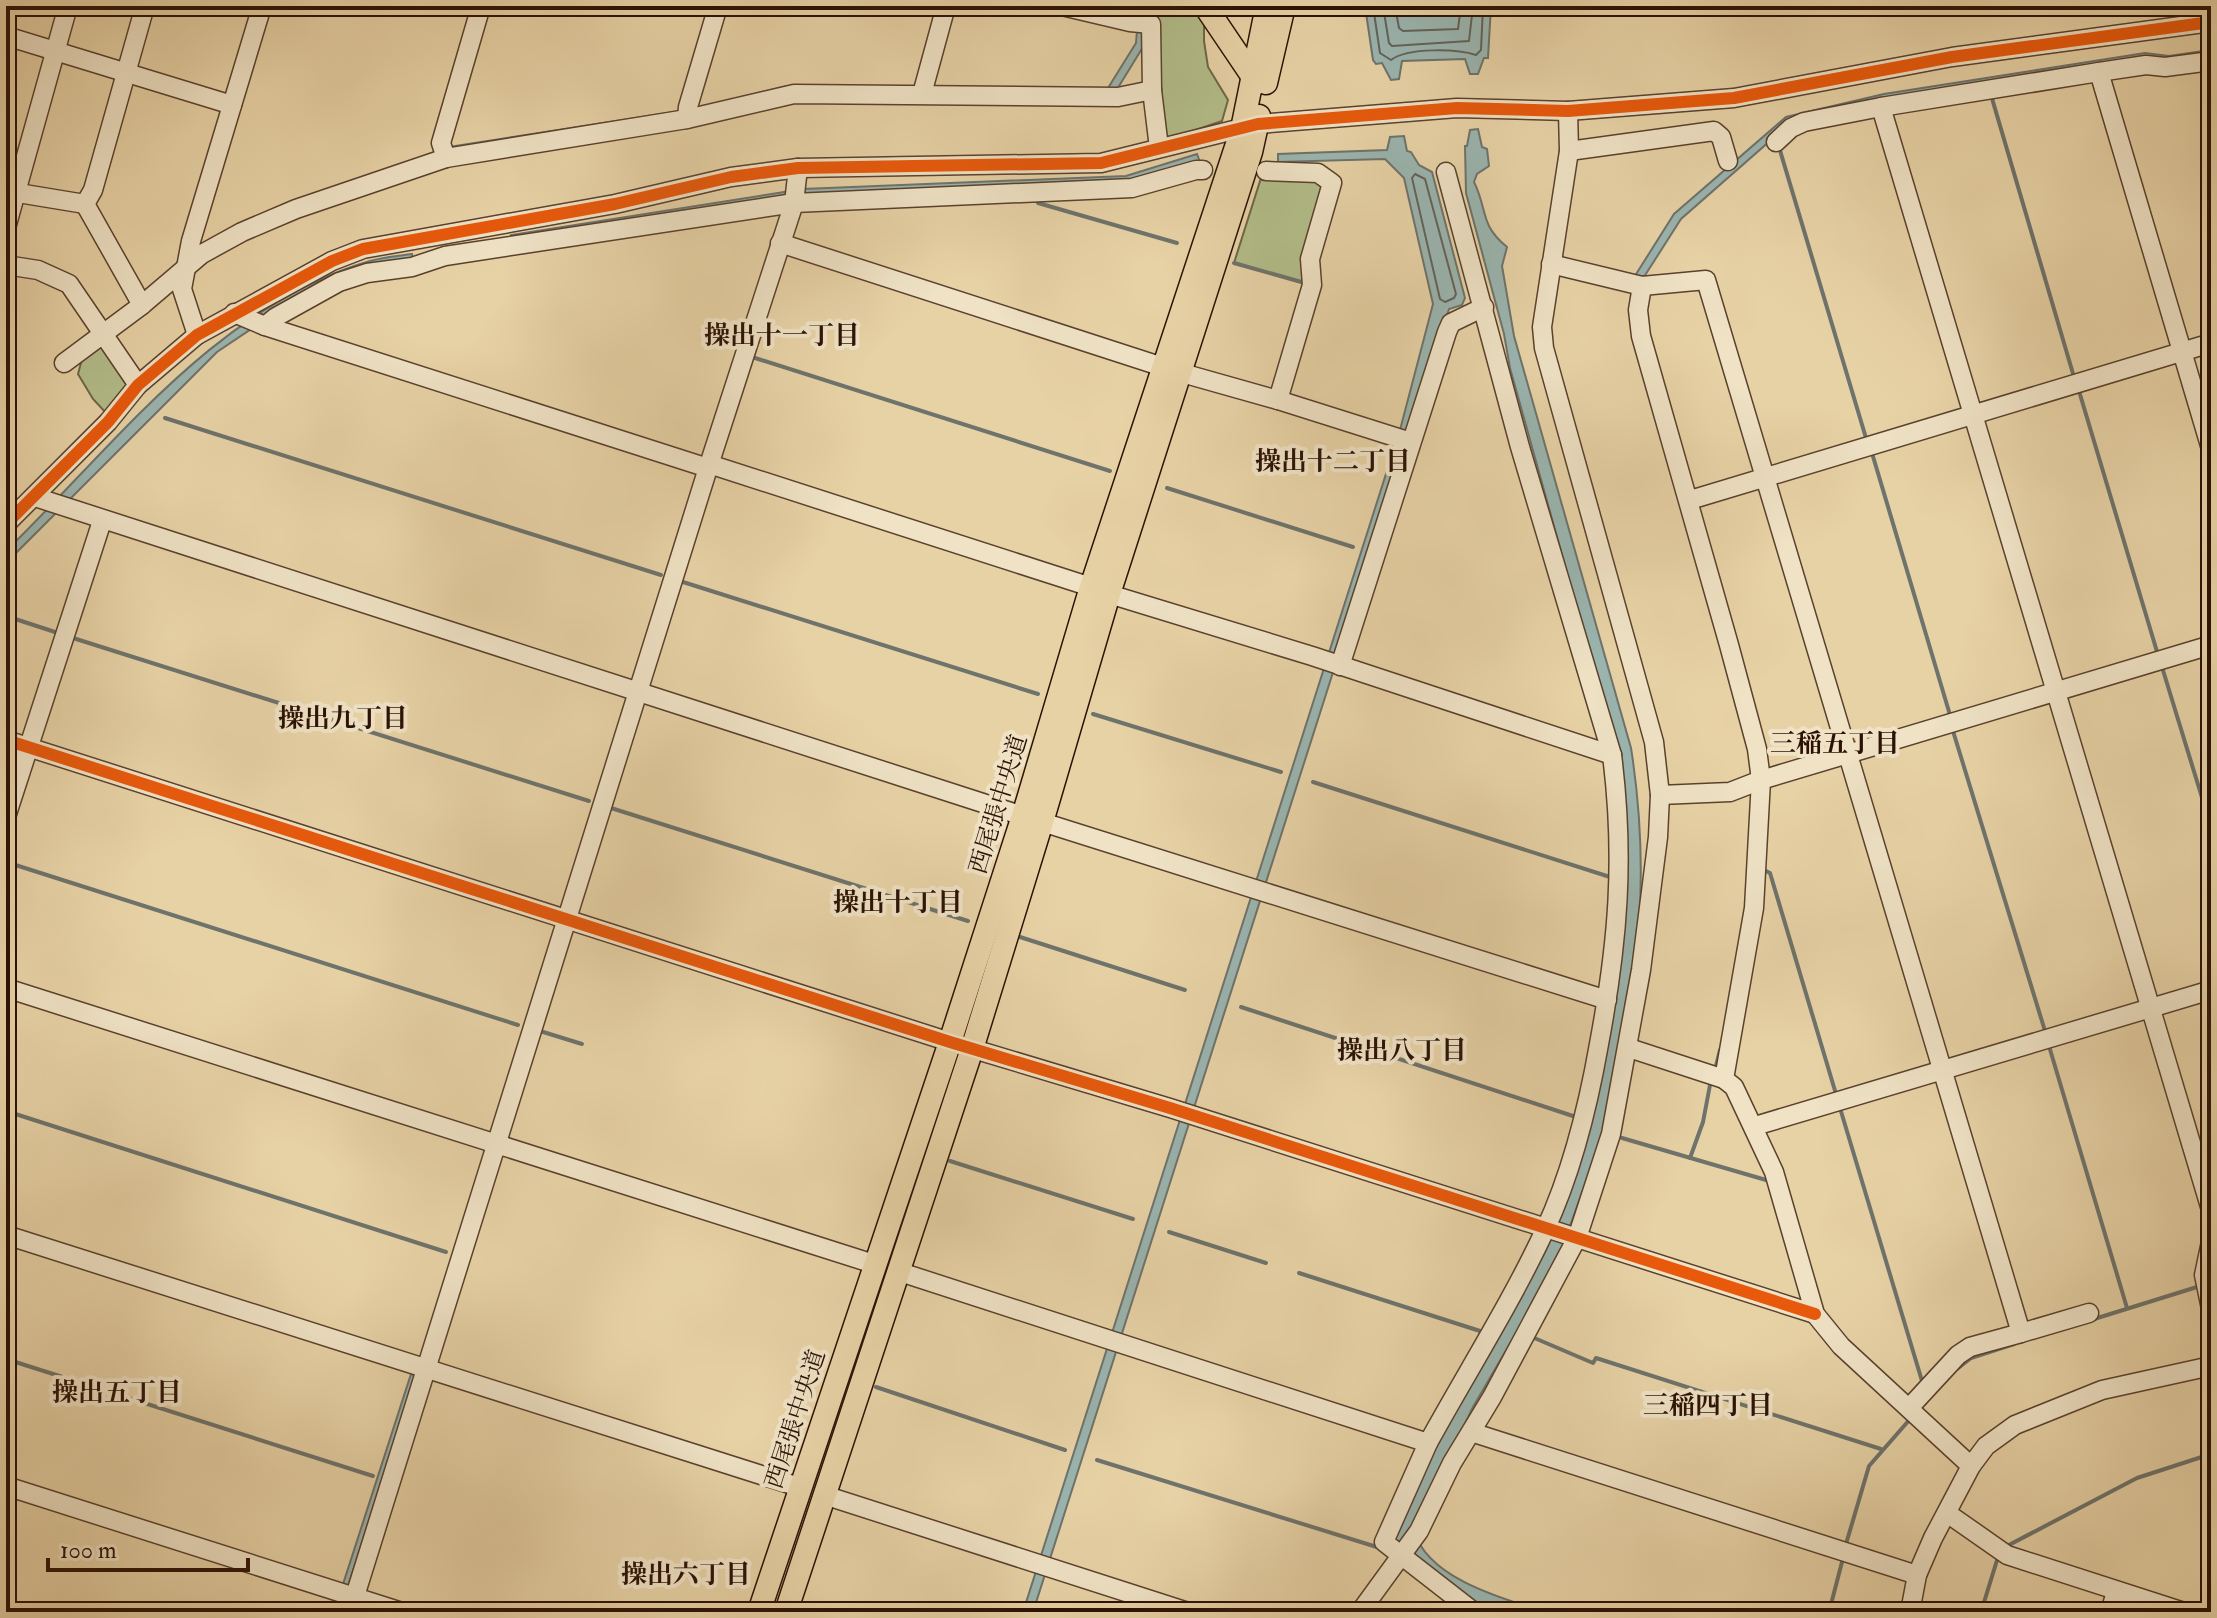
<svg xmlns="http://www.w3.org/2000/svg" width="2217" height="1618" viewBox="0 0 2217 1618" font-family="'IM FELL Double Pica','Noto Serif JP',serif">
<style>
.green{fill:#b2bd89;stroke:#6e6747;stroke-width:2}
.water{fill:#9ab5b0;stroke:#6e736c;stroke-width:2}
.lines{fill:none;stroke-linecap:round;stroke-linejoin:round}
.shore{stroke:#62635a;stroke-width:2}
.stream{stroke:#6e736c;stroke-width:4}
.minor-casing{stroke:#5a412d;stroke-width:21}
.major-casing{stroke:#2b1105;stroke-width:25}
.minor{stroke:#efe2c5;stroke-width:18}
.major{stroke:#e7d2a6;stroke-width:22}
.cycleway-casing{stroke:#efe2c5;stroke-width:17}
.cycleway{stroke:#e8590c;stroke-width:12}
.labels{text-anchor:middle;stroke-width:8;stroke-linejoin:round;paint-order:stroke}
.street-label{font-size:24px;fill:#2b1105;stroke:#efe2c5}
.neighbourhood-label{font-size:26px;font-weight:bold;fill:#2b1105;stroke:#efe2c5}
</style>
<rect width="100%" height="100%" fill="#e7d2a6"/>
<filter id="stains"><feTurbulence type="fractalNoise" baseFrequency=".0025" numOctaves="4"/><feColorMatrix values="0 0 0 0 .2 0 0 0 0 .09 0 0 0 0 .02 0 0 0 .5 -.17"/></filter>
<radialGradient id="worn" r=".72"><stop offset=".6" stop-color="#630" stop-opacity="0"/><stop offset="1" stop-color="#630" stop-opacity=".3"/></radialGradient>
<g class="green">
<polygon points="1145,6 1194,6 1204,21 1204,41 1208,67 1228,100 1222,121 1166,140 1144,15"/>
<polygon points="1306,177 1323,185 1306,284 1234,263 1261,178"/>
<polygon points="101,342 128,385 106,413 93,399 78,374 82,359"/>
</g>
<g class="water">
<polygon points="1139,6 1145,6 1143,47 1116,91 795,89 681,115 430,156 449,147 693,109 787,86 1108,88 1136,43"/>
<polygon points="1365,6 1491,6 1488,58 1484,58 1478,74 1470,74 1465,59 1402,61 1399,79 1391,80 1382,63 1376,64 1373,60"/>
<polygon points="2211,50 2211,58 1787,126 1681,219 1642,280 1633,279 1674,214 1786,117 1884,94 2145,53 2169,56"/>
<path d="M 1478,129 L 1482,147 L 1487,149 L 1489,166 L 1477,174 L 1474,182 C 1488,210 1479,224 1507,247 L 1502,266 L 1514,336 L 1631,748 C 1640,805 1643,866 1639,924 L 1642,924 L 1603,1134 L 1569,1229 L 1567,1246 L 1473,1407 L 1414,1530 C 1426,1578 1503,1599 1545,1612 L 1516,1612 L 1505,1609 L 1504,1612 L 1487,1612 L 1390,1542 L 1429,1456 L 1551,1238 L 1624,928 L 1616,749 L 1510,368 L 1504,334 L 1466,193 L 1465,146 L 1467,146 L 1470,130 Z"/>
<polygon points="1404,136 1407,151 1411,152 1419,165 1432,172 1465,298 1462,305 1449,309 1033,1612 1023,1612 1400,430 1433,304 1404,178 1385,159 1278,162 1278,154 1387,150 1390,137"/>
<polygon points="1197,154 1200,162 1127,184 803,196 512,242 511,235 803,189 1126,176"/>
<path d="M 412,254 L 413,261 L 266,319 L 217,352 L 6,563 L 6,551 C 114,446 216,306 370,261 C 383,257 398,256 412,254 Z"/>
<polygon points="411,1374 415,1375 340,1612 334,1612"/>
</g>
<g class="lines">
<g class="shore">
<path d="M 1373,6 L 1380,53 L 1391,60 C 1408,47 1458,49 1476,55 L 1481,50 L 1483,6"/>
<polyline points="1383,6 1389,43 1392,46 1469,41 1473,6"/>
<polyline points="1395,6 1399,28 1403,31 1458,29 1461,6"/>
<polygon points="1415,174 1425,179 1456,294 1454,298 1445,302 1440,299 1412,178"/>
</g>
<g class="stream">
<polyline points="1991,95 2074,377"/>
<polyline points="1779,147 1866,438"/>
<polyline points="1038,203 1177,243"/>
<polyline points="1234,263 1305,283"/>
<polyline points="752,357 1110,471"/>
<polyline points="2079,391 2158,655"/>
<polyline points="165,418 661,575"/>
<polyline points="1872,453 1950,715"/>
<polyline points="1167,488 1353,547"/>
<polyline points="683,582 1038,694"/>
<polyline points="6,616 55,632"/>
<polyline points="73,638 589,801"/>
<polyline points="2162,667 2211,827"/>
<polyline points="1093,714 1281,772"/>
<polyline points="1953,731 2045,1031"/>
<polyline points="1313,782 1610,877"/>
<polyline points="611,808 968,921"/>
<polyline points="6,862 518,1025"/>
<polyline points="1764,870 1770,873 1836,1094"/>
<polyline points="1020,937 1185,990"/>
<polyline points="1241,1007 1576,1117"/>
<polyline points="540,1031 582,1044"/>
<polyline points="2049,1046 2127,1308"/>
<polyline points="1715,1070 1720,1050"/>
<polyline points="1840,1108 1922,1381"/>
<polyline points="6,1111 446,1252"/>
<polyline points="1622,1138 1766,1180"/>
<polyline points="1690,1158 1703,1122 1710,1085"/>
<polyline points="950,1161 1133,1219"/>
<polyline points="1169,1232 1266,1263"/>
<polyline points="1299,1273 1480,1331"/>
<polyline points="2091,1320 2197,1287"/>
<polyline points="1532,1337 1593,1363 1596,1358 1881,1449"/>
<polyline points="6,1359 373,1476"/>
<polyline points="1957,1369 1971,1358 2014,1344"/>
<polyline points="876,1387 1065,1450"/>
<polyline points="1097,1460 1380,1548"/>
<polyline points="1846,1544 1869,1466 1911,1418"/>
<polyline points="2007,1546 2137,1478 2211,1454"/>
<polyline points="6,1605 27,1612"/>
<polyline points="1829,1612 1842,1562"/>
<polyline points="1981,1612 1998,1557"/>
</g>
<g class="minor-casing">
<g id="minor">
<polyline points="1062,6 1130,22 1151,24 1152,90 1159,148"/>
<polyline points="6,36 232,105"/>
<polyline points="2099,72 2211,449"/>
<polyline points="922,94 946,6"/>
<polyline points="1881,107 2211,1210"/>
<polyline points="687,119 688,107 718,6"/>
<polyline points="1776,142 1791,128 1804,122 1881,107 2099,72 2146,65 2165,67 2211,61"/>
<polyline points="1569,151 1714,131 1721,137 1728,161"/>
<polyline points="446,158 441,143 481,6"/>
<polyline points="1266,171 1318,173 1332,183 1310,259 1312,285 1278,400"/>
<polyline points="6,191 85,204"/>
<polyline points="85,204 93,190 145,6"/>
<polyline points="85,204 142,305"/>
<polyline points="6,228 68,6"/>
<polyline points="780,243 1163,367"/>
<polyline points="1551,264 1642,286 1706,280 2021,1333 1970,1347 1958,1355 1909,1408"/>
<polyline points="6,265 38,270 69,284 138,385"/>
<polyline points="1642,286 1638,310 1641,336 1729,645 1757,749 1761,780 1754,908 1724,1079 1734,1087 1774,1172 1815,1314 1841,1346 1971,1466"/>
<polyline points="234,313 265,326 708,468"/>
<polyline points="265,326 276,317 339,282 367,273 412,267 445,256 794,203 1132,188 1196,170 1203,170"/>
<polyline points="197,335 182,289 191,241 262,6"/>
<polyline points="64,363 142,305 202,254 242,232 296,209 446,158 687,119 794,94 1118,97 1152,90"/>
<polyline points="1182,373 1278,400 1411,442"/>
<polyline points="709,464 1091,587"/>
<polyline points="35,497 1023,816"/>
<polyline points="1690,500 2211,343"/>
<polyline points="6,524 108,422 138,385 197,335 332,261 363,249 615,204 731,177 798,168 1101,163 1258,124 1457,108 1568,111 1734,98 1952,57 2211,22"/>
<polyline points="1109,594 1312,656 1612,755"/>
<polyline points="1340,666 1447,332 1451,323 1484,307"/>
<polyline points="6,740 950,1042 1170,1108 1815,1314"/>
<polyline points="1660,795 1730,792 1761,780 2211,645"/>
<polyline points="6,817 102,521"/>
<polyline points="1042,822 1607,1000"/>
<polyline points="6,988 874,1264"/>
<polyline points="1629,1048 1724,1079"/>
<polyline points="1755,1126 2211,990"/>
<polyline points="6,1235 799,1487"/>
<polyline points="2211,1242 2204,1275 2211,1309"/>
<path d="M 897,1271 L 1428,1443 C 1467,1372 1511,1303 1545,1230 C 1572,1172 1588,1107 1599,1044 C 1618,943 1625,858 1612,755 L 1520,447 L 1446,172"/>
<polyline points="2021,1333 2089,1313"/>
<polyline points="1471,1432 1917,1575"/>
<polyline points="1428,1443 1384,1542 1474,1612"/>
<polyline points="6,1486 402,1612"/>
<polyline points="824,1495 1188,1612"/>
<polyline points="1947,1513 2007,1555 2184,1612"/>
<polyline points="350,1612 708,468 794,203 798,168"/>
<polyline points="1360,1612 1419,1531 1452,1463 1492,1397 1577,1238 1611,1134 1641,970 1658,837 1660,795 1654,742 1544,348 1542,327 1569,151 1568,111"/>
<polyline points="1910,1612 1917,1575 1933,1538 1971,1466 1986,1446 2015,1425 2102,1390 2211,1366"/>
<polyline points="2110,1612 2116,1592"/>
</g>
</g>
<g class="major-casing">
<g id="major">
<polyline points="1205,6 1257,83"/>
<polyline points="1266,83 1284,6"/>
<polyline points="759,1612 950,1042 1023,816 1091,587 1242,129 1267,6"/>
<polyline points="786,1612 972,1049 1042,822 1109,594 1251,152 1259,116"/>
</g>
</g>
<use href="#minor" class="minor"/>
<use href="#major" class="major"/>
<g class="cycleway-casing">
<g id="cycleway">
<polyline points="6,524 108,422 138,385 197,335 332,261 363,249 615,204 731,177 798,168 1101,163 1258,124 1457,108 1568,111 1734,98 1952,57 2211,22"/>
<polyline points="6,740 950,1042 1170,1108 1815,1314"/>
</g>
</g>
<use href="#cycleway" class="cycleway"/>
</g>
<g class="labels">
<g class="street-label">
<text transform="translate(998 804) rotate(-73)" y="8">西尾張中央道</text>
<text transform="translate(795 1419) rotate(-72)" y="8">西尾張中央道</text>
</g>
<g class="neighbourhood-label">
<text x="782" y="344">操出十一丁目</text>
<text x="1333" y="470">操出十二丁目</text>
<text x="343" y="727">操出九丁目</text>
<text x="1835" y="752">三稲五丁目</text>
<text x="898" y="911">操出十丁目</text>
<text x="1402" y="1059">操出八丁目</text>
<text x="117" y="1401">操出五丁目</text>
<text x="1708" y="1414">三稲四丁目</text>
<text x="686" y="1583">操出六丁目</text>
</g>
</g>
<rect width="2217" height="1618" fill="none" stroke="#e7d2a6" stroke-width="32"/>
<rect x="8" y="8" width="2201" height="1602" fill="none" stroke="#2b1105" stroke-width="4"/>
<rect x="16" y="16" width="2185" height="1586" fill="none" stroke="#2b1105" stroke-width="2"/>
<path d="M48 1558v12h200v-12" fill="none" stroke="#2b1105" stroke-width="4"/>
<text x="60" y="1558" font-size="24" fill="#2b1105" stroke="#efe2c5" stroke-width="6" paint-order="stroke">100 m</text>
<rect width="100%" height="100%" filter="url(#stains)"/>
<rect width="100%" height="100%" fill="url(#worn)"/>
</svg>
